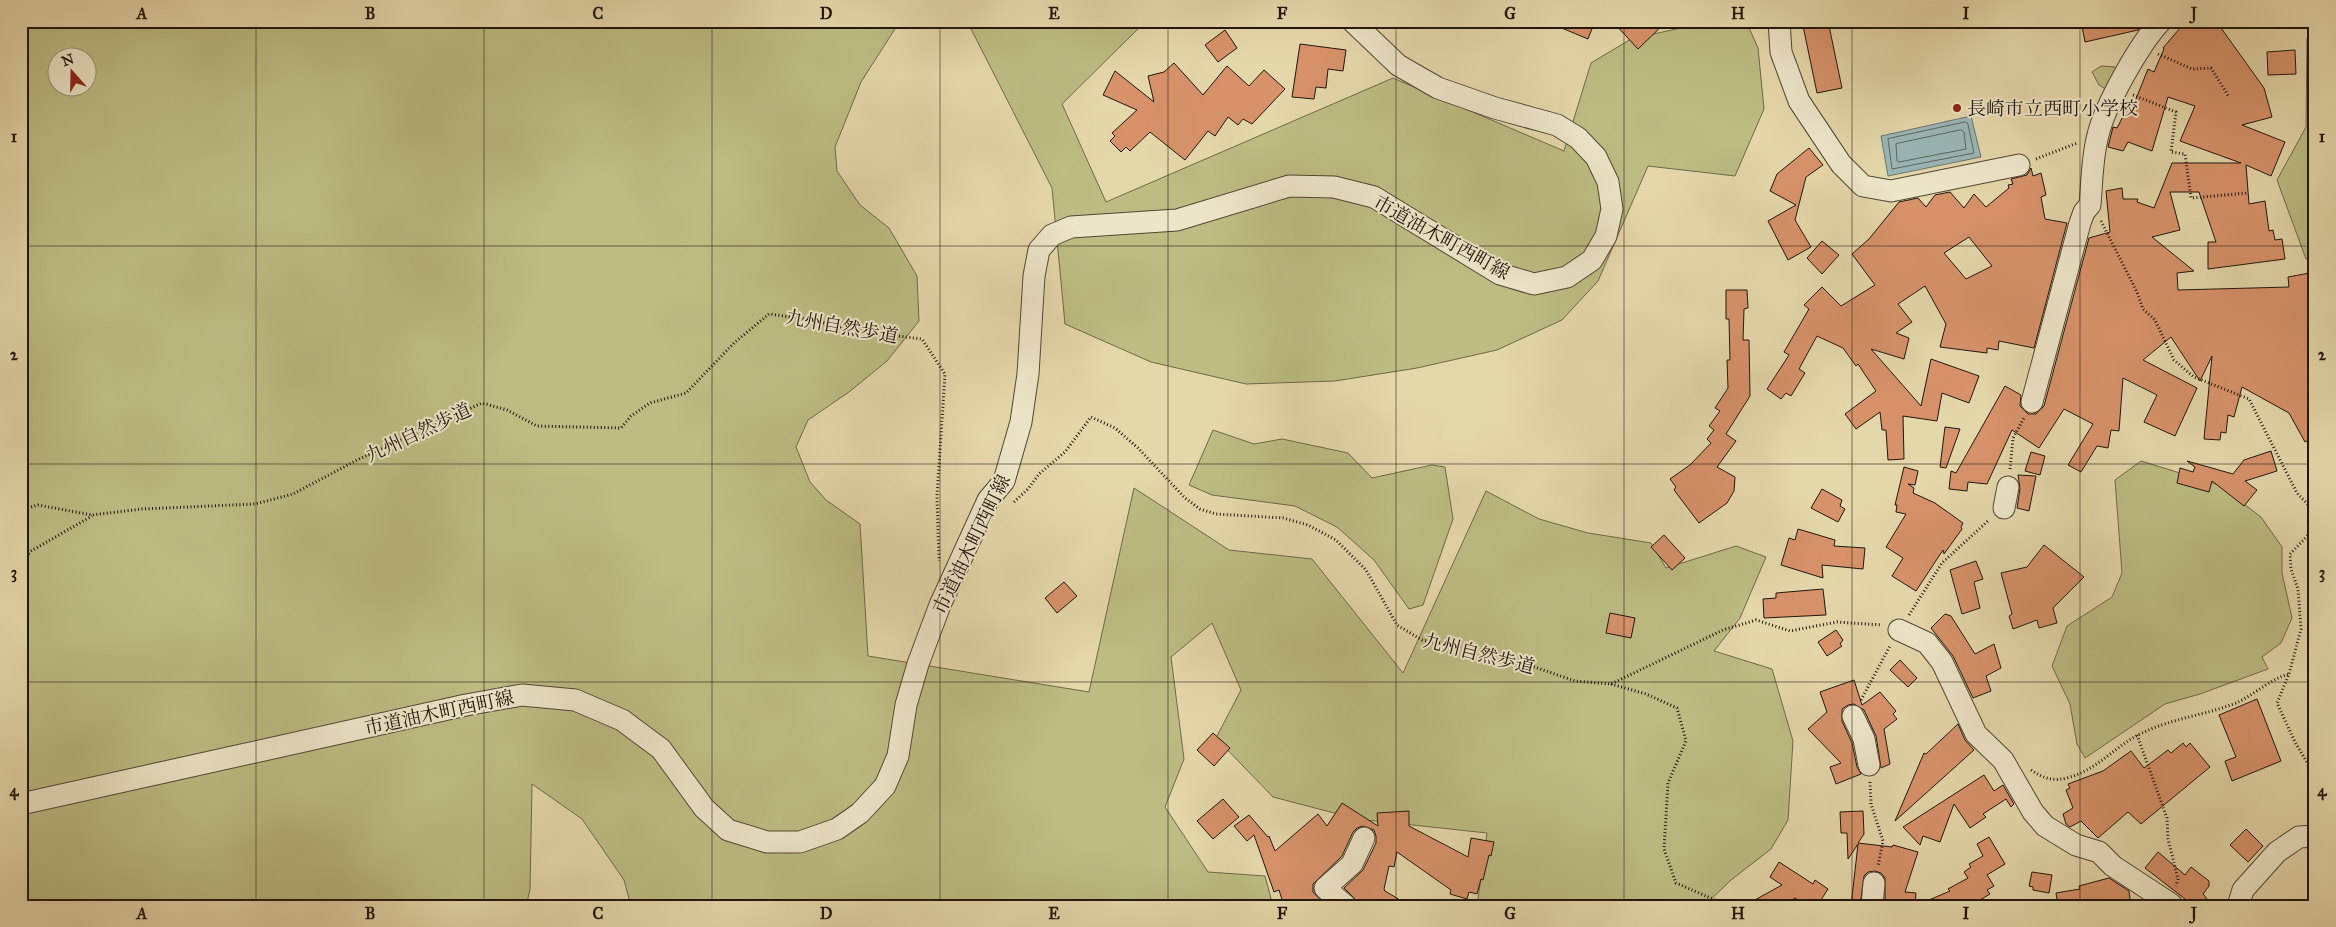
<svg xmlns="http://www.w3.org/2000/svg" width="2336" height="927" viewBox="0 0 2336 927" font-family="'IM FELL Great Primer','Noto Serif JP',serif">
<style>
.green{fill:#bcbc83;stroke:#6f6848;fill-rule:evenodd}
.water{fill:#9bb6b5;stroke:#6b7672}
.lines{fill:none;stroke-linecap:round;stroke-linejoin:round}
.shore{stroke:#5e6661;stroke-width:1}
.building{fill:#d7926a;stroke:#22150d;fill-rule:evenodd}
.minor-casing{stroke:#524634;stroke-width:23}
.path{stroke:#22150d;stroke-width:3;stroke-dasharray:1 2.5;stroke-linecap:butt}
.minor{stroke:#ede5c8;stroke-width:21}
.grid{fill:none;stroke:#22150d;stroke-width:1;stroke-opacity:0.55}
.poi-dot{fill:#8f2418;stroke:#ede5c8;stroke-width:2}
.labels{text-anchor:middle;stroke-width:4;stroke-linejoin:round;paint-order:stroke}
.poi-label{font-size:19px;fill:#22150d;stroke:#ede5c8;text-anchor:start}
.street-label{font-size:19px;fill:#22150d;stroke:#ede5c8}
.neatline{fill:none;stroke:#22150d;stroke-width:2}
.grid-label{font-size:16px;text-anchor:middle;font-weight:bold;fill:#22150d}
</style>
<rect width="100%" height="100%" fill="#e4d7aa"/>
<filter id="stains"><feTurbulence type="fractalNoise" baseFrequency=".004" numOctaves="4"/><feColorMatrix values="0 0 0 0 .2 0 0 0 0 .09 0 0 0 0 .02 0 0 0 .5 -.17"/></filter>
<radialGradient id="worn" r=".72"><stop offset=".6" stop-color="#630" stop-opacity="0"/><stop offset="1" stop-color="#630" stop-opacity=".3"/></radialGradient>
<g class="green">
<path d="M 21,21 L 900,21 L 861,82 L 835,147 L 837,171 L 860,205 L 889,228 L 917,276 L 919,321 L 887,361 L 849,392 L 808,420 L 796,447 L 810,482 L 826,500 L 860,524 L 868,656 L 1089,692 L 1134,488 L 1229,550 L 1312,559 L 1403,673 L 1486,491 L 1539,519 L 1588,533 L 1651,543 L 1666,568 L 1736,546 L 1766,557 L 1740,618 L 1714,651 L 1772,669 L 1793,741 L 1788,820 L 1771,849 L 1731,880 L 1704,906 L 1477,906 L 1487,833 L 1357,819 L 1273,797 L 1216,738 L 1241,690 L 1212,623 L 1171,657 L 1184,759 L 1165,807 L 1208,872 L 1265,876 L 1273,906 L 631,906 L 624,880 L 582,819 L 532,784 L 530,890 L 526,906 L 21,906 ZM 58,58 L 88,58 L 88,88 L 58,88 Z"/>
<polygon points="967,21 1146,21 1062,104 1106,202 1393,78 1564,151 1591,63 1631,39 1712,21 1746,21 1758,48 1764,109 1735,176 1648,166 1598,281 1562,320 1497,350 1417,368 1335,381 1246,384 1151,362 1065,324 1052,188"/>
<polygon points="2315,27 2315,257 2306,259 2277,180 2306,127 2307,38"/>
<polygon points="2101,66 2115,67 2119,76 2107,90 2099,85 2092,72"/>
<polygon points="1213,430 1254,444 1282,439 1348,453 1372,478 1432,465 1445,467 1453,519 1423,605 1409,609 1374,560 1337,527 1295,506 1212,495 1189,485"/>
<polygon points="2141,461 2219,485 2261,517 2282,547 2282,573 2292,618 2281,643 2262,657 2268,669 2200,694 2165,704 2085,758 2077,744 2070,704 2052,666 2067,626 2112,597 2122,573 2115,480"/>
</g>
<polygon class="water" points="1971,116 1981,157 1888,176 1881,136"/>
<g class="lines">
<g class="shore">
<polygon points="1966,122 1968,124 1974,153 1892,169 1888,139"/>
<polygon points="1961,130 1964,132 1966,149 1899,162 1897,161 1896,144"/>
</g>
</g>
<g class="building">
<polygon points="1545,21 1595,21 1588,39"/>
<polygon points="1612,21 1667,21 1638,49"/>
<polygon points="1802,21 1828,21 1842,88 1817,93"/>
<polygon points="2081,21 2144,21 2138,30 2085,42"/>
<polygon points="2186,21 2216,21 2264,88 2272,117 2242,125 2285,142 2271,176 2246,165 2249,204 2265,201 2269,231 2273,230 2275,240 2282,239 2285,259 2208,269 2208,242 2216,242 2199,192 2170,192 2180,230 2152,237 2194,271 2177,273 2178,290 2289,287 2288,277 2315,272 2315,437 2305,442 2289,413 2242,387 2234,417 2228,415 2226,433 2221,432 2220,440 2204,439 2212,356 2200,381 2171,337 2143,360 2197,388 2175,436 2144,422 2157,395 2123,378 2119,431 2111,430 2108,448 2097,446 2081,472 2068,465 2093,424 2064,409 2039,448 2012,430 1987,484 1968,482 1967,491 1949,489 1951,471 1956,473 2005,386 2021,395 2020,406 2028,414 2036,414 2044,406 2089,238 2110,232 2106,191 2122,188 2123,199 2138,199 2137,202 2154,208 2172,163 2241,163 2180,141 2195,106 2168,97 2152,151 2128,142 2123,151 2108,147 2113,127 2117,128 2130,103 2134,104 2148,69 2154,72 2164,49 2163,48"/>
<polygon points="1225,30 1237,48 1218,62 1205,45"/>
<polygon points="1300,44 1346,50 1343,71 1328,69 1326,88 1316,87 1314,99 1292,97"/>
<polygon points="2295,50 2296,74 2268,75 2267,52"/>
<polygon points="1174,63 1203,95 1227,66 1249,86 1264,70 1285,89 1252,124 1243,119 1238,125 1228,117 1215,136 1208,131 1185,160 1150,132 1130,151 1126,147 1121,152 1110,141 1115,136 1112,133 1137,110 1103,95 1115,71 1154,102 1148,76 1164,72"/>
<polygon points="1809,148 1823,165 1806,177 1795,220 1811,247 1788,260 1768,221 1796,205 1770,191 1777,174"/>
<path d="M 2031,168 L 2033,176 L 2041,173 L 2046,195 L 2041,197 L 2045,219 L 2067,223 L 2034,348 L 1999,341 L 1998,350 L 1987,348 L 1987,353 L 1940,347 L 1946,324 L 1925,286 L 1898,304 L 1912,322 L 1896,333 L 1909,338 L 1904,359 L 1871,349 L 1921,406 L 1931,359 L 1979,376 L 1969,403 L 1942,393 L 1937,421 L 1903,416 L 1904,459 L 1888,460 L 1886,430 L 1882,430 L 1880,412 L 1856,429 L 1845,414 L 1876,391 L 1858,364 L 1856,366 L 1843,348 L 1817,336 L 1799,369 L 1805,373 L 1791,396 L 1786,393 L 1781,399 L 1767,389 L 1789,355 L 1784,352 L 1809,309 L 1804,305 L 1822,287 L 1841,306 L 1875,285 L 1852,254 L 1869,239 L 1899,202 L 1918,198 L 1926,207 L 1935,195 L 1950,192 L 1964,208 L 1974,194 L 1986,207 L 2009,188 L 2008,185 L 2013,184 L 2011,179 L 2027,175 ZM 1969,237 L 1992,266 L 1966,279 L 1944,253 Z"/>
<polygon points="1822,241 1839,255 1822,274 1807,258"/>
<polygon points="1726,290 1747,290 1748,308 1744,309 1743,340 1749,340 1750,396 1726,434 1736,441 1717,467 1735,477 1734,491 1727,503 1699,523 1674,490 1676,487 1670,479 1690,465 1711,443 1707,439 1714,430 1709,426 1720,411 1715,408 1728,388 1727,360 1730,360 1729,319 1726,319"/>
<polygon points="1945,427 1960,429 1946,468 1940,467"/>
<polygon points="2271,451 2277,471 2245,481 2257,490 2244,506 2212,481 2209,492 2177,483 2180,468 2193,472 2195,467 2187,461 2233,474 2244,460"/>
<polygon points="2031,452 2045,456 2040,475 2025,471"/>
<polygon points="1904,467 1918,471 1915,485 1908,484 1914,488 1913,493 1935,503 1963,523 1961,527 1962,529 1944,554 1943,550 1916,591 1892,576 1903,558 1886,547 1906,514 1896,512 1897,505 1895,505"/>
<polygon points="2018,475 2036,476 2029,511 2017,508 2020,489"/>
<polygon points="1822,489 1842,500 1840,506 1845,509 1838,522 1811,508"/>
<polygon points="1798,529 1835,540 1834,546 1865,548 1863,569 1822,565 1823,578 1781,565 1789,538 1795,540"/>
<polygon points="1664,535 1685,558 1672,570 1651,547"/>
<polygon points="2044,545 2084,577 2053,608 2057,623 2039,628 2037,620 2013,629 2009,616 2012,614 2001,573 2027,567"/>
<polygon points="1976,561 1983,579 1974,582 1980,608 1962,614 1950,570"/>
<polygon points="1064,582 1077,596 1057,613 1045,598"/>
<polygon points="1823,589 1826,615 1764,618 1763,599 1776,598 1776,593"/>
<polygon points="1610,613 1635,618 1631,638 1606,633"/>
<polygon points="1945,614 1951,616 1975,654 1994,644 2001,668 1986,676 1991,691 1973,698 1953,656 1931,628"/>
<polygon points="1836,630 1843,640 1840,644 1842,646 1827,656 1818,642"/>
<polygon points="1900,660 1917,678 1908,687 1890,670"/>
<polygon points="1854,680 1862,705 1880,692 1896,711 1893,714 1897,719 1884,729 1890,764 1881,768 1876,736 1864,710 1854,704 1848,705 1842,709 1842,721 1852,743 1857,767 1861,774 1836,784 1830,767 1841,763 1808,729 1827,712 1820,692"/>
<polygon points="2257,699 2281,761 2232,781 2225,761 2236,757 2219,715"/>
<polygon points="1958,724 1965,740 1974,750 1895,821 1924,753 1926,754"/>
<polygon points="1213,733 1230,748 1214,766 1197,750"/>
<polygon points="2183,743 2186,747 2190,743 2210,767 2141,824 2128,812 2098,838 2081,821 2070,827 2066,824 2063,814 2073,808 2066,790 2070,788 2068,784 2103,771 2131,751 2144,768 2168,750 2171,753"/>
<polygon points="1984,775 1994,791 2003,785 2014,804 2011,807 2006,799 1983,814 1986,817 1970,828 1954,804 1940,842 1923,836 1920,845 1903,827"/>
<polygon points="1223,799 1239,817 1213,839 1197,821"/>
<polygon points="1342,803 1378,826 1377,813 1409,811 1409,826 1468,857 1471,838 1494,842 1491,856 1489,855 1483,880 1481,879 1477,894 1469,892 1467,899 1450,894 1451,890 1397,852 1394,867 1389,866 1384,889 1385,891 1410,906 1364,906 1358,902 1344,888 1363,870 1376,843 1376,836 1374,830 1363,826 1357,828 1353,832 1342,856 1313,884 1313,892 1326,906 1284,906 1279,890 1274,892 1254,835 1247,841 1234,826 1249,815 1268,837 1269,836 1275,851 1318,814 1327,826"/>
<polygon points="1863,811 1864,834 1858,843 1892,847 1893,845 1918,852 1905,892 1916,893 1915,906 1885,906 1885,878 1881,873 1875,871 1868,872 1864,876 1860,906 1851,906 1858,844 1848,859 1847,833 1841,833 1840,812"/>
<polygon points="2246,829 2263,846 2248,862 2230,845"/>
<polygon points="1989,837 2005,864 1987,875 1994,886 1987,890 1990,894 1970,906 1915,906 1950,891 1948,889 1968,878 1964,872 1971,867 1969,864 1983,856 1977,844"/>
<polygon points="2158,852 2185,875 2191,867 2209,881 2209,886 2203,894 2213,906 2194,906 2145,868"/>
<polygon points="1779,862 1813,884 1815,880 1828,889 1817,906 1807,906 1795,898 1782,906 1744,906 1782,885 1770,877"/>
<polygon points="2032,872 2052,875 2049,893 2033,890 2033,887 2029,886"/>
<polygon points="2109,878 2129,891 2131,906 2058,906 2056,893 2080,889 2079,886"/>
</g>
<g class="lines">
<g class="minor-casing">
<g id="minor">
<polyline points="1779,21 1781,52 1799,101 1841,164 1863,186 1891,191 2019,165"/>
<path d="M 2032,402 L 2080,223 L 2084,212 L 2090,205 C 2092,182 2092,157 2098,135 C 2105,105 2140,43 2161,21"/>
<polyline points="2004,508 2008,487"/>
<polyline points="1899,630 1927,643 1942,662 1976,734 2003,760 2033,812 2045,826 2076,845 2099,852 2113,866 2171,904"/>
<polyline points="1853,716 1864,739 1869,765"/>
<polyline points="21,804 466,705 522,695 575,700 622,720 661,749 704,808 728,830 767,842 800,842 837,829 860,813 885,786 898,756 906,705 918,664 940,605 988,500 1004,481 1021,422 1028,374 1034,276 1039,250 1052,235 1071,227 1177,220 1289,186 1334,187 1374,197 1500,274 1534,284 1567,277 1592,260 1606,236 1612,209 1608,182 1596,157 1578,138 1557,125 1495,108 1438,88 1398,65 1352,21"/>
<polyline points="1346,906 1325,888 1352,864 1364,838"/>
<polyline points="1872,906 1874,883"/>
<polyline points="2238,906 2243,890 2277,852 2299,837 2315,836"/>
</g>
</g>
<g class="path">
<polyline points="2158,54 2192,69 2211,68 2229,97"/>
<polyline points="2133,95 2176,112 2171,152 2185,154 2191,198 2248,193"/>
<polyline points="2036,159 2077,143"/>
<polyline points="2101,221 2137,292 2143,309 2155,320 2174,360 2194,377 2249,399 2297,493 2315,512"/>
<polyline points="2010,469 2013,438 2024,418"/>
<polyline points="1014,502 1028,489 1039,474 1065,452 1091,417 1115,428 1138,448 1185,498 1200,509 1216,514 1283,518 1308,525 1336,540 1366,570 1397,625 1422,640 1491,652 1575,681 1611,684 1723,630 1756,620 1790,631 1837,622 1882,625"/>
<polyline points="21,510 38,505 92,515 142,509 255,504 293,494 357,460 482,403 507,410 537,426 621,428 631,416 650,403 686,393 734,343 769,314 812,320 857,331 922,339 945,374 937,496 939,561"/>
<polyline points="2315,528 2290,554 2291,569 2298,589 2301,629 2289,674 2277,703 2295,742 2315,776"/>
<polyline points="21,561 31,551 92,516"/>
<polyline points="1909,615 1942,563 1989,520"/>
<polyline points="1611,684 1646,694 1677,708 1686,741 1668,783 1664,849 1676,883 1729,906"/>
<polyline points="1861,700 1890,646"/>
<polyline points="2137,735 2167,818 2168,839 2178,879 2176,886"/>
<path d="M 2031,770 C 2044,779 2055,782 2070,777 C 2096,770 2115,747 2138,735 C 2171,718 2203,716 2236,703 C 2254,695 2270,679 2289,674"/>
<polyline points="1870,782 1871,804 1883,841 1878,866"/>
</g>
<use href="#minor" class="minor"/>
</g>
<path class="grid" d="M 256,21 L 256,906M 484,21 L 484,906M 712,21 L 712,906M 940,21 L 940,906M 1168,21 L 1168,906M 1396,21 L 1396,906M 1624,21 L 1624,906M 1852,21 L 1852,906M 2080,21 L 2080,906M 21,246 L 2315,246M 21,464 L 2315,464M 21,682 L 2315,682"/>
<circle class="poi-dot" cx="1957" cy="108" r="5"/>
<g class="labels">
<g class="poi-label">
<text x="1967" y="115">長崎市立西町小学校</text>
</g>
<g class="street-label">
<text transform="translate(1442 237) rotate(29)" y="7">市道油木町西町線</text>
<text transform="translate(842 326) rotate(10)" y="7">九州自然歩道</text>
<text transform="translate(418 432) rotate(-25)" y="7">九州自然歩道</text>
<text transform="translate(971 544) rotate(-64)" y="7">市道油木町西町線</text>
<text transform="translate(1479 653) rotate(14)" y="7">九州自然歩道</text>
<text transform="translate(439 712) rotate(-12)" y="7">市道油木町西町線</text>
</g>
</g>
<rect width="2336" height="927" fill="none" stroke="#e4d7aa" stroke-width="55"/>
<g transform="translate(72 72) rotate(340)"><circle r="24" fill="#ede5c8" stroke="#9c927d"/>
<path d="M0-4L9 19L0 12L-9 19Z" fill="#8f2418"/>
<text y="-8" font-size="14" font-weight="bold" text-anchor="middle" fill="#22150d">N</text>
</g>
<rect x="28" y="28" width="2280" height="872" class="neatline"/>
<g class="grid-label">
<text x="142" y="19">A</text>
<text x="370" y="19">B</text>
<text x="598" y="19">C</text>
<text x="826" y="19">D</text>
<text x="1054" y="19">E</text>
<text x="1282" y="19">F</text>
<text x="1510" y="19">G</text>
<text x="1738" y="19">H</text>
<text x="1966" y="19">I</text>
<text x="2194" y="19">J</text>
<text x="14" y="142">1</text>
<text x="2322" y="142">1</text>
<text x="14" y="360">2</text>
<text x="2322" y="360">2</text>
<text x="14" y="578">3</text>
<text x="2322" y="578">3</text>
<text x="14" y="796">4</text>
<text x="2322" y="796">4</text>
<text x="142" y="919">A</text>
<text x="370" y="919">B</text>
<text x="598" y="919">C</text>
<text x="826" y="919">D</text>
<text x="1054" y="919">E</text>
<text x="1282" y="919">F</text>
<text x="1510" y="919">G</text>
<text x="1738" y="919">H</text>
<text x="1966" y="919">I</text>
<text x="2194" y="919">J</text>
</g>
<rect width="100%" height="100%" filter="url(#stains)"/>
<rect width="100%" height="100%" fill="url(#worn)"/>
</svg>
